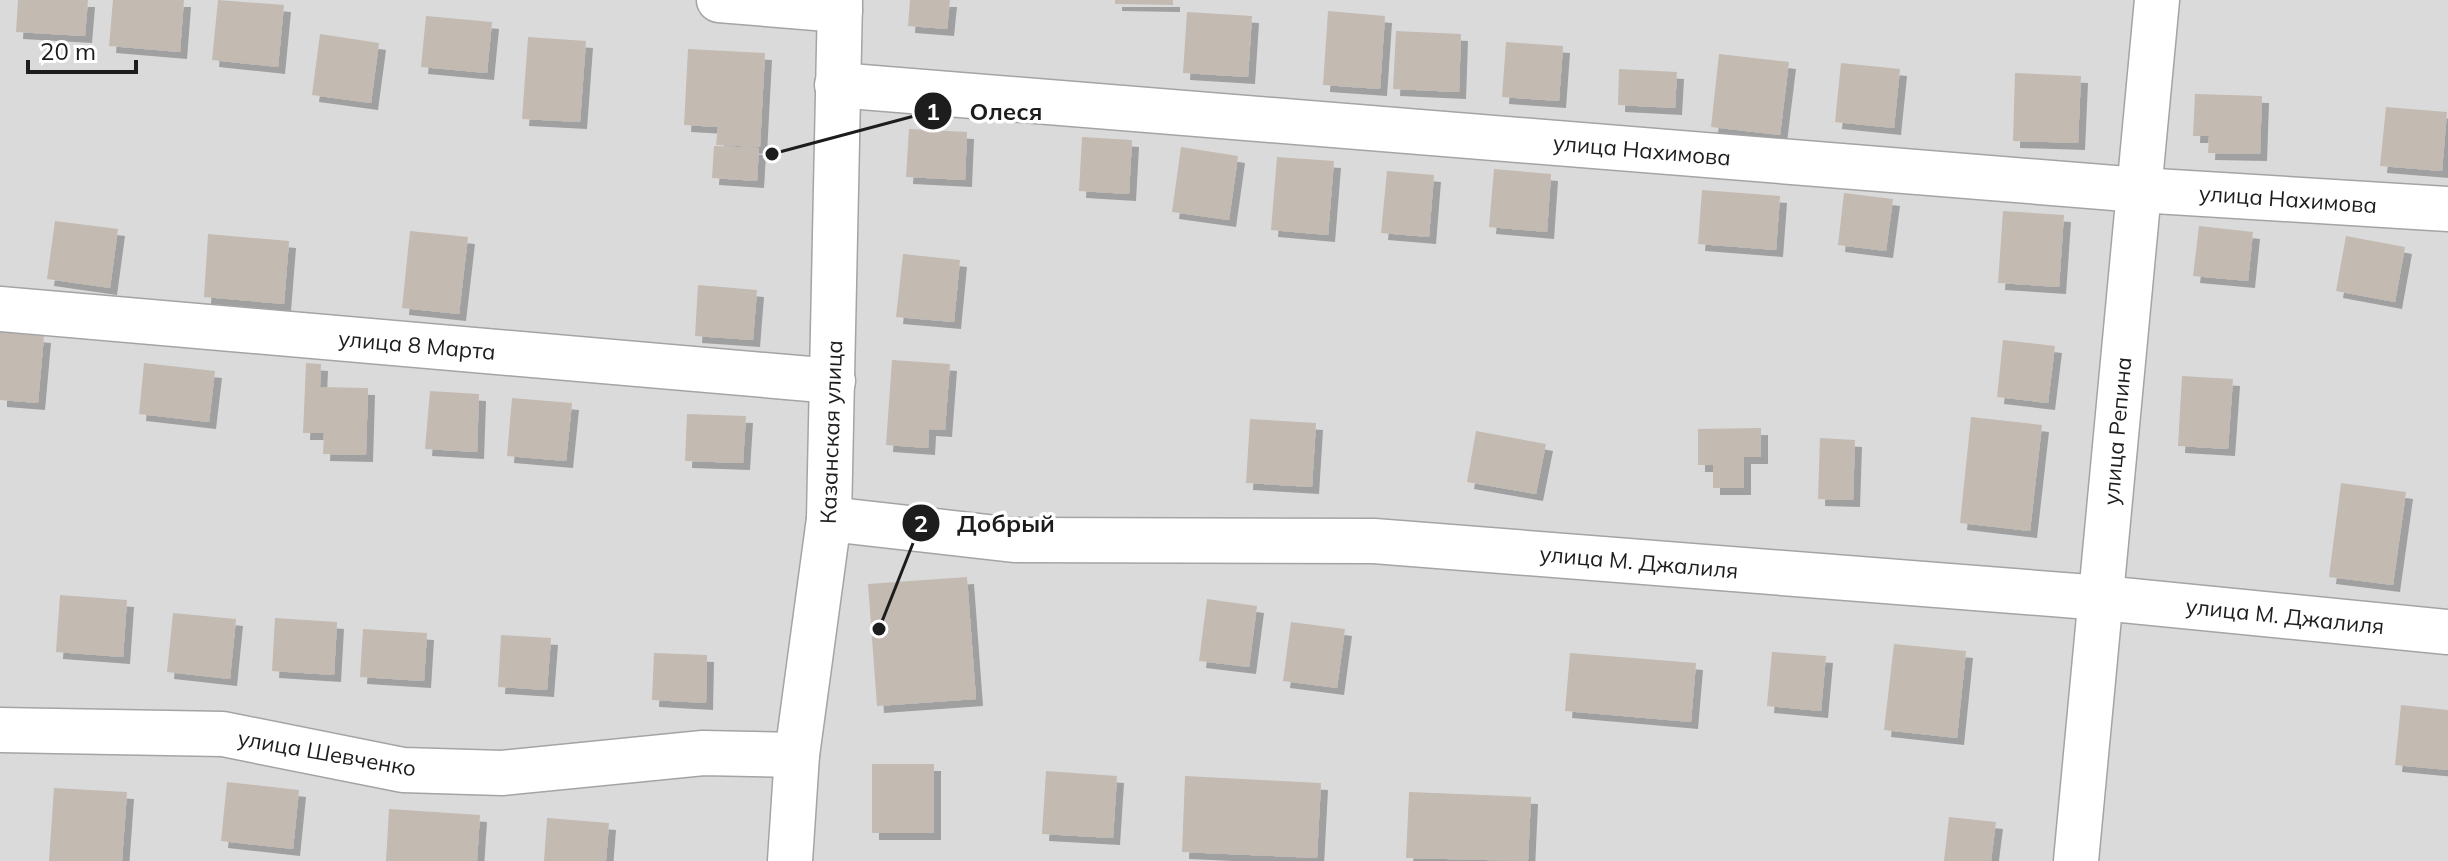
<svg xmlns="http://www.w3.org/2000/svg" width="2448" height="861" viewBox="0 0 2448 861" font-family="Mulish,sans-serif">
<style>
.residential{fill:#dbdada}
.building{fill:#c3bab2;filter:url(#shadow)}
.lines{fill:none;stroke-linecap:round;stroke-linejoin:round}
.minor-casing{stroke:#a4a4a4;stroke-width:47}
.minor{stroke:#fff;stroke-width:44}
.labels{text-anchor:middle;stroke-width:7;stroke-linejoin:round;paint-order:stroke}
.street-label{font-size:22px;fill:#1d1d1d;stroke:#fff}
.leader{fill:none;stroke:#1d1d1d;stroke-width:3}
.callout-dot{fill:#1d1d1d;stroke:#fff;stroke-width:3}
.mark-label{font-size:24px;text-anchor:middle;font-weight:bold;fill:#fff}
.callout-label{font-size:24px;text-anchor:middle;font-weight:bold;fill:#1d1d1d;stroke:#fff;stroke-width:7;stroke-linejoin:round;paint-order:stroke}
</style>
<defs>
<filter id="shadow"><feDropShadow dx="7" dy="7" stdDeviation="0" flood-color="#0004"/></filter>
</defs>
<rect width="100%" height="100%" fill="#efeae2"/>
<rect class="residential" x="0" y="0" width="2448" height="861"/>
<g class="building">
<polygon points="18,0 88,0 85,36 16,32"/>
<polygon points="113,0 184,0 180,52 109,46"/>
<polygon points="218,0 284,5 278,67 212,60"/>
<polygon points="910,0 950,0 947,29 908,26"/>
<polygon points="1115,0 1173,0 1173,5 1115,4"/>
<polygon points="1328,11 1385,16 1380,89 1323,85"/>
<polygon points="1187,12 1252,16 1248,77 1183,73"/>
<polygon points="426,16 492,22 487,73 421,67"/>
<polygon points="1396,31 1461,34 1459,92 1393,89"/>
<polygon points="320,34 379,43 371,103 312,95"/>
<polygon points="528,37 586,41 580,122 522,119"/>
<polygon points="1506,42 1563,46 1559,101 1502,97"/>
<polygon points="688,49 765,53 760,147 716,145 718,127 684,125"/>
<polygon points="1719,54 1789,62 1780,135 1711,127"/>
<polygon points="1841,63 1900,69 1894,128 1835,122"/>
<polygon points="1619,69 1677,72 1675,108 1618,105"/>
<polygon points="2015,73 2081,76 2078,143 2013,141"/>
<polygon points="2195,94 2262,96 2260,154 2208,153 2209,136 2193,136"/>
<polygon points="2386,107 2447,112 2442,171 2380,166"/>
<polygon points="909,129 967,132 965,180 906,177"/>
<polygon points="1082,137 1132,140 1129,194 1079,191"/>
<polygon points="714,146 759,148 757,181 712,178"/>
<polygon points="1181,147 1238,156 1229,220 1172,212"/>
<polygon points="1277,157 1334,161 1328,235 1271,230"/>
<polygon points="1494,169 1551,174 1547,232 1489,227"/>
<polygon points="1387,171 1434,175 1429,237 1381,233"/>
<polygon points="1702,190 1780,196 1776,250 1698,244"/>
<polygon points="1844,193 1893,199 1886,251 1838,245"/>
<polygon points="2003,211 2064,215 2059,287 1998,283"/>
<polygon points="55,221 118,229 110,288 47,279"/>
<polygon points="2199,226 2253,232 2248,281 2193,276"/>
<polygon points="410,231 468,237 459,314 402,308"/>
<polygon points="208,234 289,241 284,304 204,297"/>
<polygon points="2346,236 2405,247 2395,302 2336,291"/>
<polygon points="903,254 960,260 954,322 896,317"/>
<polygon points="698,285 757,290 753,340 695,336"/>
<polygon points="0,332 44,336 38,403 0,400"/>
<polygon points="2003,340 2055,346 2048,403 1997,397"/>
<polygon points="892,360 950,364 945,430 929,429 928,448 886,445"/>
<polygon points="144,363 215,371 209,422 139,414"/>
<polygon points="306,363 321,364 320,387 368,388 366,455 323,454 324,433 303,433"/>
<polygon points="2182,376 2233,379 2228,449 2178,446"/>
<polygon points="430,391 479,394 477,452 425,449"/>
<polygon points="512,398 572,403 566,461 507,456"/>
<polygon points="687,414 746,416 743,463 685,461"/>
<polygon points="1971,417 2042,425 2030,531 1960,523"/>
<polygon points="1250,419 1316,423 1312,487 1246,483"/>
<polygon points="1761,428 1761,457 1744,457 1744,488 1713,488 1713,465 1698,465 1698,429"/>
<polygon points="1476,431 1546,444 1536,494 1467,482"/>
<polygon points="1820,438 1855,440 1853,500 1818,499"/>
<polygon points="2341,483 2406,492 2393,585 2329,577"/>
<polygon points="967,577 976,699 877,706 868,584"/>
<polygon points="60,595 127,600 123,657 56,652"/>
<polygon points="1207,599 1257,606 1249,667 1199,661"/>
<polygon points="173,613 236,619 230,679 167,672"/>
<polygon points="275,618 337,622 334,675 272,671"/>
<polygon points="1291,622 1345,629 1337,688 1283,681"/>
<polygon points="363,629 427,633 424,681 360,677"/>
<polygon points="501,635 551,638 547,690 498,687"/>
<polygon points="1894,644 1966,651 1957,738 1884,730"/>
<polygon points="1772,652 1826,656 1821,711 1767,706"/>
<polygon points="654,653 707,655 706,703 652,700"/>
<polygon points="1570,653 1696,663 1691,722 1565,711"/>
<polygon points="2401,705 2448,710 2448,770 2395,765"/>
<rect x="872" y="764" width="62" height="69"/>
<polygon points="1046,771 1117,776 1113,838 1042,834"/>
<polygon points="1185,776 1321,783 1317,858 1182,852"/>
<polygon points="227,782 299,790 293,849 221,841"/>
<polygon points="54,788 127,792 122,861 49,861"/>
<polygon points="1409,792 1531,797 1528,861 1406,858"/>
<polygon points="389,809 480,815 477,861 386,861"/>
<polygon points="1949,817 1996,822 1991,861 1944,861"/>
<polygon points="547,818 609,823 606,861 544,861"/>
</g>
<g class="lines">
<g class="minor-casing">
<g id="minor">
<polyline points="719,0 840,10"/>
<polyline points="837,85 2139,190 2448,209"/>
<polyline points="0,309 833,381"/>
<polyline points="829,519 1014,540 1374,541 2102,598 2448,632"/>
<polyline points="0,730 223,734 403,770 502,773 703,753 797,755"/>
<polyline points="790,861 797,755 829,519 840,0"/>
<polyline points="2076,861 2157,0"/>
</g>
</g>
<use href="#minor" class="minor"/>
</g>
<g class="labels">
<g class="street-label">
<text transform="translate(1642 150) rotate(5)" y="8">улица Нахимова</text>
<text transform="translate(2288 199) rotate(4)" y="8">улица Нахимова</text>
<text transform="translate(417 345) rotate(5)" y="8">улица 8 Марта</text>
<text transform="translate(2117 431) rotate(-85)" y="8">улица Репина</text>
<text transform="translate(831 432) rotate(-88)" y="8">Казанская улица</text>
<text transform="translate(1639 562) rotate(5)" y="8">улица М. Джалиля</text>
<text transform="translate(2285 616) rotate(6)" y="8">улица М. Джалиля</text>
<text transform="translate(327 753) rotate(10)" y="8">улица Шевченко</text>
</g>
</g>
<path class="leader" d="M772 154L933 111M879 629L921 523"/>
<g class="callout-dot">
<circle cx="772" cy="154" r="8"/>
<circle cx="879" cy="629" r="8"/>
<circle cx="933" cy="111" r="20"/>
<circle cx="921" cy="523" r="20"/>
</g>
<g class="mark-label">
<text x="933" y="120">1</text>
<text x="921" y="532">2</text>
</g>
<g class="callout-label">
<text x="1006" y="120">Олеся</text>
<text x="1006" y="532">Добрый</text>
</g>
<path d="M28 60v12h108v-12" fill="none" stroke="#1d1d1d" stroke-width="4"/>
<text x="40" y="60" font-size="24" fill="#1d1d1d" stroke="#ffffff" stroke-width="6" paint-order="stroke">20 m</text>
</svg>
